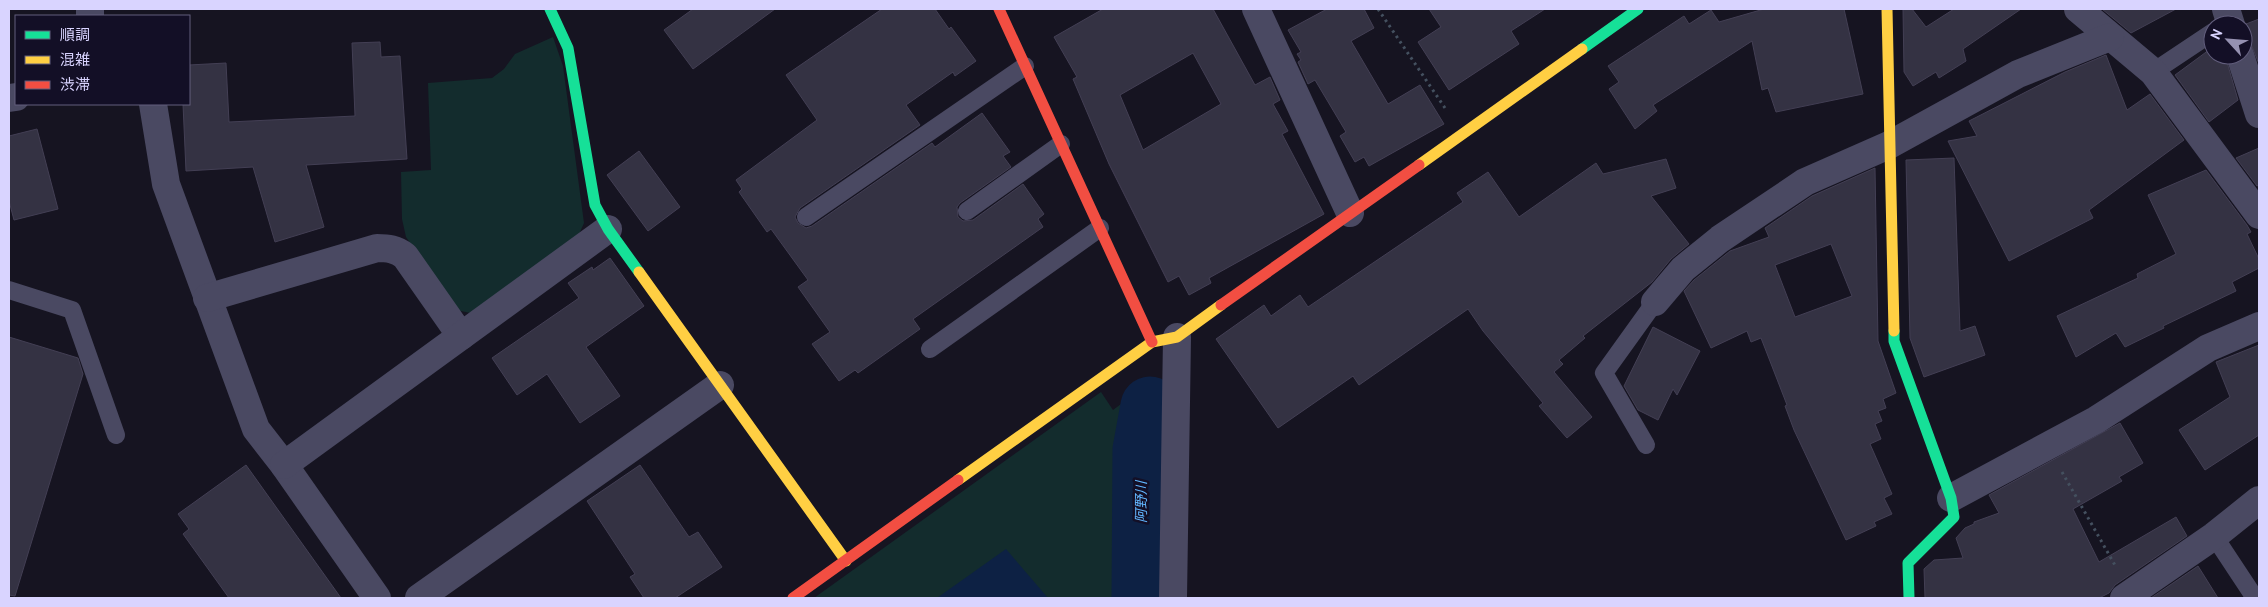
<svg xmlns="http://www.w3.org/2000/svg" width="2268" height="607" viewBox="0 0 2268 607" font-family="'PT Sans','Noto Sans JP',sans-serif">
<style>
.green{fill:#132c2d}
.water{fill:#0d2144}
.lines{fill:none;stroke-linecap:round;stroke-linejoin:round}
.river{stroke:#0d2144;stroke-width:59}
.building{fill:#343243;stroke:#433f54;fill-rule:evenodd}
.path{stroke:#44505f;stroke-width:3;stroke-dasharray:2.5 4;stroke-linecap:butt}
.lane{stroke:#4a4962;stroke-width:18}
.street{stroke:#4a4962;stroke-width:28}
.fast{stroke:#16e098;stroke-width:11}
.slow{stroke:#ffcf43;stroke-width:11}
.jam{stroke:#f24e42;stroke-width:11}
.labels{text-anchor:middle;stroke-width:5;stroke-linejoin:round;paint-order:stroke}
.water-label{font-size:14px;font-style:italic;fill:#62b6ff;stroke:#130f26}
</style>
<rect width="100%" height="100%" fill="#161421"/>
<g class="green">
<polygon points="553,37 563,66 584,223 576,241 475,314 456,310 406,237 402,219 401,172 431,170 428,83 492,78 504,69 515,54"/>
<polygon points="1101,392 1113,410 1125,401 1124,598 814,598"/>
</g>
<polygon class="water" points="1006,549 1048,598 937,598"/>
<g class="lines">
<polyline class="river" points="1141,598 1142,450 1150,406"/>
</g>
<g class="building">
<polygon points="693,9 775,9 693,69 664,30"/>
<polygon points="882,9 935,9 949,29 951,27 976,61 955,76 953,72 906,105 920,125 800,208 795,217 798,223 806,228 812,226 932,143 935,147 982,113 1010,152 1003,156 1011,167 960,203 957,207 958,217 963,221 973,220 1023,184 1044,214 1038,219 1043,227 913,319 920,329 858,373 855,370 839,381 812,344 830,332 798,287 808,280 771,229 767,232 739,192 742,189 736,180 817,120 786,75"/>
<path d="M 1103,9 L 1213,9 L 1255,85 L 1270,77 L 1280,100 L 1273,104 L 1288,131 L 1282,134 L 1324,214 L 1209,278 L 1211,283 L 1189,295 L 1179,276 L 1168,282 L 1109,164 L 1073,79 L 1077,77 L 1054,37 ZM 1193,53 L 1221,104 L 1143,150 L 1120,95 Z"/>
<polygon points="1327,9 1364,9 1374,28 1351,41 1388,104 1420,85 1444,124 1369,166 1364,157 1355,162 1340,136 1346,132 1315,80 1308,84 1298,62 1301,60 1297,54 1301,52 1288,30"/>
<polygon points="1429,9 1545,9 1511,31 1519,44 1449,90 1418,42 1441,27"/>
<polygon points="1764,9 1844,9 1863,94 1776,112 1768,88 1762,90 1752,41 1653,105 1657,111 1635,129 1609,89 1619,82 1608,66 1684,16 1689,24 1711,10 1719,22"/>
<polygon points="1903,9 1912,9 1926,27 1954,9 2021,9 1963,49 1966,61 1939,78 1936,72 1913,86 1904,72"/>
<polygon points="2102,9 2176,9 2131,33"/>
<polygon points="2259,19 2259,64 2251,44 2243,40 2246,24"/>
<polygon points="380,42 381,57 400,56 407,159 306,165 324,227 275,242 253,167 186,171 183,104 189,104 189,65 226,63 229,122 355,116 352,43"/>
<polygon points="2213,47 2213,55 2225,55 2238,100 2209,122 2175,75"/>
<polygon points="2106,55 2127,110 2150,94 2184,140 2089,210 2093,218 2009,261 1948,141 1977,136 1969,121 2065,72"/>
<polygon points="37,129 58,209 14,220 9,201 9,136"/>
<polygon points="2259,148 2259,185 2257,186 2236,158"/>
<polygon points="639,151 680,207 648,231 607,175"/>
<polygon points="1954,158 1960,331 1975,326 1985,355 1924,377 1910,338 1906,160"/>
<polygon points="1666,159 1676,188 1651,196 1689,244 1671,259 1652,282 1583,336 1585,338 1559,360 1563,364 1554,372 1592,417 1567,438 1539,406 1543,403 1483,331 1468,309 1359,385 1353,376 1278,428 1216,339 1264,305 1271,316 1300,295 1308,307 1463,202 1457,193 1488,172 1519,217 1596,163 1603,174"/>
<path d="M 1875,168 L 1878,341 L 1896,393 L 1883,399 L 1886,408 L 1878,411 L 1882,421 L 1875,424 L 1881,439 L 1870,444 L 1892,494 L 1884,498 L 1892,514 L 1874,522 L 1876,526 L 1846,540 L 1794,430 L 1785,406 L 1787,405 L 1761,338 L 1751,342 L 1747,331 L 1711,348 L 1684,291 L 1694,280 L 1730,251 L 1769,237 L 1765,228 L 1812,196 ZM 1831,244 L 1852,296 L 1795,317 L 1775,265 Z"/>
<polygon points="2206,170 2247,225 2251,232 2247,234 2259,259 2259,268 2232,282 2236,291 2163,326 2164,328 2125,347 2116,333 2076,357 2057,316 2138,278 2137,274 2176,254 2148,195"/>
<polygon points="610,258 644,306 586,347 620,396 580,423 547,374 517,395 492,358 579,298 568,283 592,267 593,270"/>
<polygon points="1653,327 1700,351 1677,395 1673,389 1658,420 1638,410 1624,386"/>
<polygon points="9,337 78,358 83,374 15,596 9,595"/>
<polygon points="2259,345 2259,435 2205,470 2179,430 2230,397 2216,362"/>
<polygon points="2120,423 2143,463 2119,477 2122,481 2073,509 2099,562 2176,517 2187,536 2115,585 2109,593 2099,598 1925,598 1924,569 1934,560 1963,558 1956,538 1965,528 1974,524 1974,522 1999,513 1989,495"/>
<polygon points="246,465 341,598 229,598 183,534 189,529 178,514"/>
<polygon points="640,465 689,537 698,532 722,567 675,598 644,598 630,577 635,574 587,501"/>
<polygon points="2198,566 2218,598 2151,598"/>
</g>
<g class="lines">
<g class="path">
<polyline points="1378,9 1445,108"/>
<polyline points="2062,472 2116,567"/>
</g>
<g class="lane">
<polyline points="2153,72 2213,32"/>
<polyline points="967,211 1061,144"/>
<polyline points="806,217 1025,66"/>
<polyline points="9,290 72,310 116,435"/>
<polyline points="930,349 1100,228"/>
<polyline points="1646,445 1604,373 1655,302"/>
<polyline points="2214,536 2255,598"/>
</g>
<g class="street">
<polyline points="1256,9 1350,213"/>
<polyline points="2078,9 2153,72 2259,215"/>
<polyline points="2226,9 2231,25"/>
<polyline points="90,16 90,9"/>
<polyline points="2240,55 2259,114"/>
<polyline points="9,98 16,97"/>
<polyline points="153,104 166,184 256,429 284,465 377,598"/>
<path d="M 207,298 L 377,248 C 388,248 396,249 405,256 L 461,336"/>
<polyline points="1655,302 1683,269 1720,239 1805,182 1889,145 2018,74 2110,37"/>
<polyline points="284,465 608,229"/>
<polyline points="1951,498 2096,420 2208,348 2259,326"/>
<polyline points="419,598 720,385"/>
<polyline points="1173,598 1177,337"/>
<polyline points="2124,598 2214,536 2259,500"/>
</g>
<g class="fast">
<polyline points="550,9 568,48 595,205 608,229 639,272"/>
<polyline points="1582,49 1638,9"/>
<polyline points="1894,331 1894,341 1951,498 1954,517 1908,563 1909,598"/>
</g>
<g class="slow">
<polyline points="1887,9 1894,331"/>
<polyline points="1419,165 1582,49"/>
<polyline points="639,272 846,561"/>
<polyline points="958,480 1152,342 1177,337 1221,305"/>
</g>
<g class="jam">
<polyline points="999,9 1152,342"/>
<polyline points="1221,305 1419,165"/>
<polyline points="793,598 958,480"/>
</g>
</g>
<g class="labels">
<g class="water-label">
<text transform="translate(1141 502) rotate(-90)" y="5">阿野川</text>
</g>
</g>
<rect width="2268" height="607" fill="none" stroke="#d9d4ff" stroke-width="20"/>
<rect x="15" y="15" width="175" height="90" fill="#130f26" stroke="#625e7d"/>
<rect x="25" y="31" width="25" height="8" fill="#16e098" stroke="#625e7d"/>
<text x="60" y="40" font-size="15" fill="#d9d4ff">順調</text>
<rect x="25" y="56" width="25" height="8" fill="#ffcf43" stroke="#625e7d"/>
<text x="60" y="65" font-size="15" fill="#d9d4ff">混雑</text>
<rect x="25" y="81" width="25" height="8" fill="#f24e42" stroke="#625e7d"/>
<text x="60" y="90" font-size="15" fill="#d9d4ff">渋滞</text>
<g transform="translate(2228 40) rotate(296)"><circle r="24" fill="#130f26" stroke="#625e7d"/>
<path d="M0-4L9 19L0 12L-9 19Z" fill="#9591b1"/>
<text y="-8" font-size="14" font-weight="bold" text-anchor="middle" fill="#d9d4ff">N</text>
</g>
</svg>
